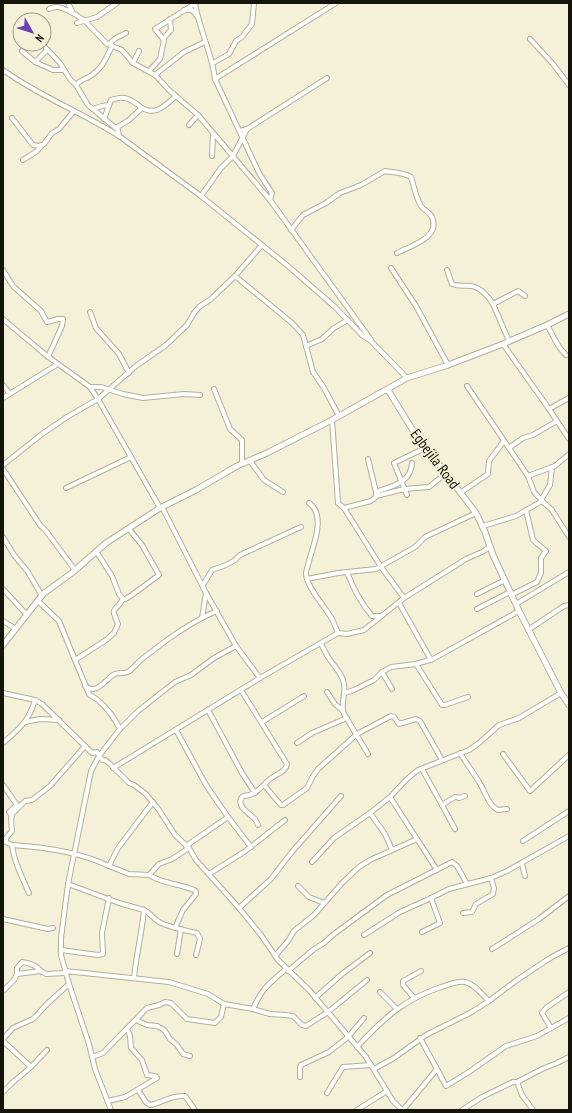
<svg xmlns="http://www.w3.org/2000/svg" width="572" height="1113" viewBox="0 0 572 1113" font-family="'PT Sans Narrow',sans-serif">
<style>
.lines{fill:none;stroke-linecap:round;stroke-linejoin:round}
.minor-casing{stroke:#b3af97;stroke-width:6}
.tertiary-casing{stroke:#b3af97;stroke-width:7}
.minor{stroke:#fff;stroke-width:4}
.tertiary{stroke:#fff;stroke-width:5}
.labels{text-anchor:middle;stroke-width:3.5;stroke-linejoin:round;paint-order:stroke}
.street-label{font-size:15px;fill:#15140b;stroke:#f5f1d8}
</style>
<rect width="100%" height="100%" fill="#f5f1d8"/>
<g class="lines">
<g class="minor-casing">
<g id="minor">
<polyline points="68,3 73,13 85,21 107,44 122,50 133,63 155,75 170,91 198,115 270,200"/>
<path d="M 195,3 C 199,29 212,53 215,79 L 259,173 L 272,193 L 270,200 L 371,340"/>
<path d="M 49,9 C 58,4 64,9 73,13"/>
<polyline points="184,10 192,10 197,16"/>
<polyline points="77,23 97,17 117,3"/>
<polyline points="163,39 171,30 170,19"/>
<polyline points="530,39 553,64 569,85"/>
<polyline points="109,44 116,38 126,33"/>
<polyline points="46,48 60,63 70,79 76,85 88,105 118,130 119,136"/>
<polyline points="22,51 35,62 53,70 64,70"/>
<polyline points="35,62 47,50"/>
<polyline points="133,63 139,51"/>
<polyline points="213,63 229,54 236,41 242,37 252,24 254,3"/>
<path d="M 3,70 C 39,96 81,112 119,136 L 201,196 L 288,266 L 335,307 L 362,335 L 371,341 L 407,378"/>
<polyline points="149,71 160,59 164,40 155,29 196,3"/>
<polyline points="155,75 184,52 205,42"/>
<polyline points="215,79 336,3"/>
<path d="M 76,85 C 79,81 84,79 89,77 C 103,68 105,60 112,46"/>
<polyline points="93,109 102,106 109,105"/>
<polyline points="12,118 33,145 39,146 44,144 52,133 59,129 74,111"/>
<path d="M 104,119 L 111,100 C 115,99 120,97 124,98 C 129,98 134,102 138,105 C 154,118 163,107 176,96"/>
<polyline points="189,125 198,115"/>
<polyline points="116,128 129,120 142,108"/>
<polyline points="240,131 247,129 327,78"/>
<polyline points="212,156 213,134"/>
<polyline points="23,160 37,151 42,145"/>
<polyline points="201,196 221,168 233,156 247,129"/>
<path d="M 291,230 L 303,215 L 326,203 L 340,193 L 361,185 L 385,171 C 395,173 402,172 411,177 C 414,186 416,198 421,206 C 424,211 429,211 432,217 C 441,238 410,246 397,253"/>
<polyline points="391,268 416,306 448,365"/>
<polyline points="3,270 13,286 41,311 47,322 58,319 63,319 62,326 48,357"/>
<path d="M 447,270 L 452,284 C 459,287 464,285 471,286 C 480,287 489,297 493,304"/>
<polyline points="235,276 292,323 303,335 313,372 324,388 339,416"/>
<polyline points="90,312 96,328 119,354 129,373"/>
<polyline points="3,319 47,356 90,387 98,399 160,508"/>
<polyline points="547,325 559,347 566,355"/>
<polyline points="509,341 493,304 518,291 525,296"/>
<polyline points="503,344 549,409 569,439"/>
<polyline points="306,346 322,339 334,328 348,320"/>
<polyline points="3,385 10,394"/>
<polyline points="467,386 528,476 534,492 542,501 552,510 569,537"/>
<polyline points="90,387 101,387 123,394 143,398 184,394 200,395"/>
<polyline points="214,389 230,429 242,440 242,464"/>
<polyline points="3,398 58,364"/>
<polyline points="549,409 569,398"/>
<polyline points="332,420 338,503 344,508 381,567 404,598"/>
<polyline points="509,448 523,438 533,435 557,421"/>
<polyline points="250,461 264,480 283,492"/>
<polyline points="3,465 42,434 67,417 98,399 136,366 166,345 187,325 194,313 199,307 211,299 235,276 262,245"/>
<polyline points="3,469 40,525 46,531 75,570"/>
<polyline points="528,476 555,466 569,454"/>
<polyline points="66,488 131,457"/>
<path d="M 376,492 C 392,486 411,483 412,463"/>
<polyline points="460,493 488,474 489,461 504,441"/>
<polyline points="407,495 394,463 425,448"/>
<polyline points="376,496 404,489 429,487 445,474"/>
<polyline points="541,500 550,485 552,467"/>
<path d="M 309,503 C 329,517 309,554 306,573 C 305,585 326,608 332,619 C 334,623 336,628 338,633"/>
<polyline points="162,507 206,593 236,646 260,678"/>
<polyline points="344,508 371,501 376,497 376,492 368,459"/>
<polyline points="483,526 516,516 542,501"/>
<polyline points="3,537 14,555 28,572 42,596"/>
<polyline points="96,551 112,576 119,594 123,599"/>
<path d="M 347,572 C 353,588 360,602 372,616 L 382,616"/>
<polyline points="307,579 338,573 376,569 415,547 425,537 476,513"/>
<polyline points="203,585 212,570 226,565 235,560 240,555 301,527"/>
<polyline points="3,589 27,615"/>
<polyline points="477,594 505,580"/>
<polyline points="511,595 537,582 541,573 541,558 546,551 533,540 526,510"/>
<polyline points="123,599 125,599 129,597 159,575 142,545 128,528"/>
<polyline points="38,601 59,621 75,660"/>
<polyline points="399,603 431,660"/>
<polyline points="516,604 569,572"/>
<polyline points="477,609 510,592"/>
<polyline points="202,618 206,593"/>
<polyline points="3,621 16,629"/>
<polyline points="528,630 564,606 569,605"/>
<path d="M 321,644 C 323,648 326,653 328,657 C 334,667 342,672 344,684 C 346,694 340,705 344,714 L 368,754"/>
<polyline points="416,664 433,659 519,611"/>
<polyline points="382,672 391,667 416,664 442,705 445,705 468,697"/>
<path d="M 85,686 C 97,695 104,681 113,675 C 118,672 124,674 128,672 C 133,669 137,663 142,659 C 165,641 190,622 217,611"/>
<path d="M 241,690 L 287,764 C 286,772 276,774 270,779 C 261,786 256,796 243,796 C 234,805 250,814 255,819 C 256,821 257,823 258,825"/>
<polyline points="327,692 335,704 342,710"/>
<polyline points="3,693 35,700 42,704 92,753 97,752 102,760 105,760 109,763 129,783 134,785 146,794 159,810 175,835 189,848 196,860 239,908 261,935 278,960 309,990 366,1057 393,1101 402,1110"/>
<polyline points="345,693 354,690 374,680 382,672 392,689"/>
<polyline points="208,710 242,773 255,793"/>
<polyline points="25,722 40,719 59,720"/>
<polyline points="262,722 304,696"/>
<polyline points="120,729 138,711 175,682 191,675 214,658 236,646"/>
<polyline points="176,730 206,785 228,817 251,847"/>
<path d="M 3,743 C 19,729 29,721 35,700"/>
<polyline points="297,743 312,733 347,718"/>
<path d="M 460,753 C 466,763 473,772 479,782 C 485,791 488,805 498,810 L 507,809"/>
<polyline points="503,754 530,791 569,755"/>
<polyline points="113,768 260,678 338,633 347,634 364,630 404,598 466,559 482,552 490,547"/>
<polyline points="422,769 442,805 455,797 457,797 459,798 465,796"/>
<polyline points="3,785 17,805 9,812 12,816 11,819 12,831 6,838 6,841"/>
<polyline points="264,785 281,805 283,805 307,788 313,776 318,769 357,734 391,716 394,717 399,724 416,719 420,721 442,760"/>
<polyline points="442,805 455,829"/>
<polyline points="370,813 385,834 392,850"/>
<polyline points="12,814 25,801 32,800 50,786 85,746"/>
<polyline points="417,839 437,870"/>
<path d="M 3,841 L 12,845 C 14,862 22,877 29,893"/>
<polyline points="523,841 569,811"/>
<path d="M 12,845 C 44,847 80,852 109,866 L 118,848 L 153,802"/>
<polyline points="186,846 228,817"/>
<polyline points="312,862 334,838 370,813 390,797"/>
<polyline points="522,864 525,876"/>
<polyline points="109,866 129,874 149,875 159,864 172,859 189,848"/>
<polyline points="209,874 244,852 285,820"/>
<path d="M 149,875 C 165,885 180,883 196,891 L 196,894 L 183,910 L 175,928"/>
<path d="M 68,884 L 119,903 L 144,910 C 142,933 136,955 134,978"/>
<polyline points="298,886 309,897 324,903"/>
<polyline points="239,908 271,879 291,853 341,796"/>
<path d="M 144,910 C 150,913 153,918 159,922 C 171,928 184,930 197,933 L 200,939 L 196,955"/>
<polyline points="463,913 472,912 476,904 493,894 494,888 491,878"/>
<polyline points="3,919 48,929 53,928"/>
<polyline points="422,932 440,923 431,898 449,889 491,878 507,871 569,836"/>
<polyline points="364,935 400,912 431,898"/>
<polyline points="492,949 539,919 569,896"/>
<polyline points="61,950 98,955 103,954 102,933 109,898"/>
<polyline points="177,954 181,929"/>
<polyline points="275,956 288,941 294,931 314,915 343,882 359,867 370,860 417,839 390,797 407,779 418,770 469,750 479,743 499,725 519,718 561,693"/>
<polyline points="65,971 169,982 208,994 224,1004 253,1009 270,1014 285,1015 293,1016 302,1025 306,1026 328,1012 367,980"/>
<polyline points="288,971 314,949 324,943 334,934 387,895 452,862 457,866 467,884"/>
<path d="M 17,974 L 17,968 L 22,962 C 30,963 37,966 42,972"/>
<polyline points="3,991 14,980 17,974 41,971 46,974 65,973"/>
<polyline points="380,992 397,1009"/>
<polyline points="315,998 342,974 370,953"/>
<polyline points="414,998 403,985 403,981 421,971"/>
<path d="M 253,1009 C 262,988 270,983 286,969"/>
<polyline points="136,1020 147,1025 157,1026 161,1028 165,1031 170,1039 177,1045 183,1054 190,1056"/>
<polyline points="551,1028 542,1013 546,1008 569,992"/>
<polyline points="420,1038 437,1069"/>
<polyline points="3,1039 13,1028 33,1019 37,1015 46,1005 69,984"/>
<polyline points="3,1041 31,1067 47,1050"/>
<path d="M 357,1047 C 384,1018 403,1000 441,987 C 449,985 457,980 465,982 C 475,984 482,995 489,1001"/>
<polyline points="92,1057 103,1053 147,1008 159,1005 165,1002 171,1003 187,1019 215,1023 221,1017 224,1004"/>
<polyline points="374,1069 394,1058 426,1035 470,1013 489,1001 517,980 550,958 569,948"/>
<polyline points="300,1077 300,1068 301,1065 329,1052 348,1037 364,1018"/>
<polyline points="517,1082 522,1095 533,1110"/>
<path d="M 138,1090 L 146,1102 L 150,1105 C 163,1103 169,1095 185,1096 L 195,1110"/>
<polyline points="3,1092 12,1083 31,1067"/>
<polyline points="327,1093 343,1067 371,1065"/>
<polyline points="108,1101 125,1097 157,1078 155,1076 147,1075 142,1060 131,1048 130,1036 127,1028"/>
<path d="M 111,1110 L 95,1069 L 89,1044 L 69,984 L 61,955 L 61,938 L 68,884 L 91,771 L 99,756 L 120,729 C 115,719 108,709 99,701 C 96,698 92,697 89,694 L 75,660 L 106,640 L 114,633 L 118,624 C 110,604 114,615 123,599"/>
<polyline points="357,1110 387,1091"/>
<polyline points="403,1110 437,1069 446,1086 469,1072 506,1046 537,1036 569,1018"/>
<polyline points="462,1110 482,1097 513,1082 517,1082 542,1069 557,1063 569,1057"/>
</g>
</g>
<g class="tertiary-casing">
<g id="tertiary">
<polyline points="388,390 412,429 476,513 485,532 493,555 519,611 561,693 569,705"/>
<polyline points="3,645 43,594 73,572 106,543 160,508 196,490 237,466 267,453 332,420 407,378 448,365 503,344 547,325 569,314"/>
</g>
</g>
<use href="#minor" class="minor"/>
<use href="#tertiary" class="tertiary"/>
</g>
<g class="labels">
<g class="street-label">
<text transform="translate(435 459) rotate(53)" y="5">Egbejila Road</text>
</g>
</g>
<rect width="572" height="1113" fill="none" stroke="#15140b" stroke-width="8"/>
<g transform="translate(32 32) rotate(129)"><circle r="19" fill="#f5f1d8" stroke="#9b9986"/>
<path d="M0-3L7 15L0 10L-7 15Z" fill="#6b3eb6"/>
<text y="-6" font-size="11" font-weight="bold" text-anchor="middle" fill="#15140b">N</text>
</g>
</svg>
